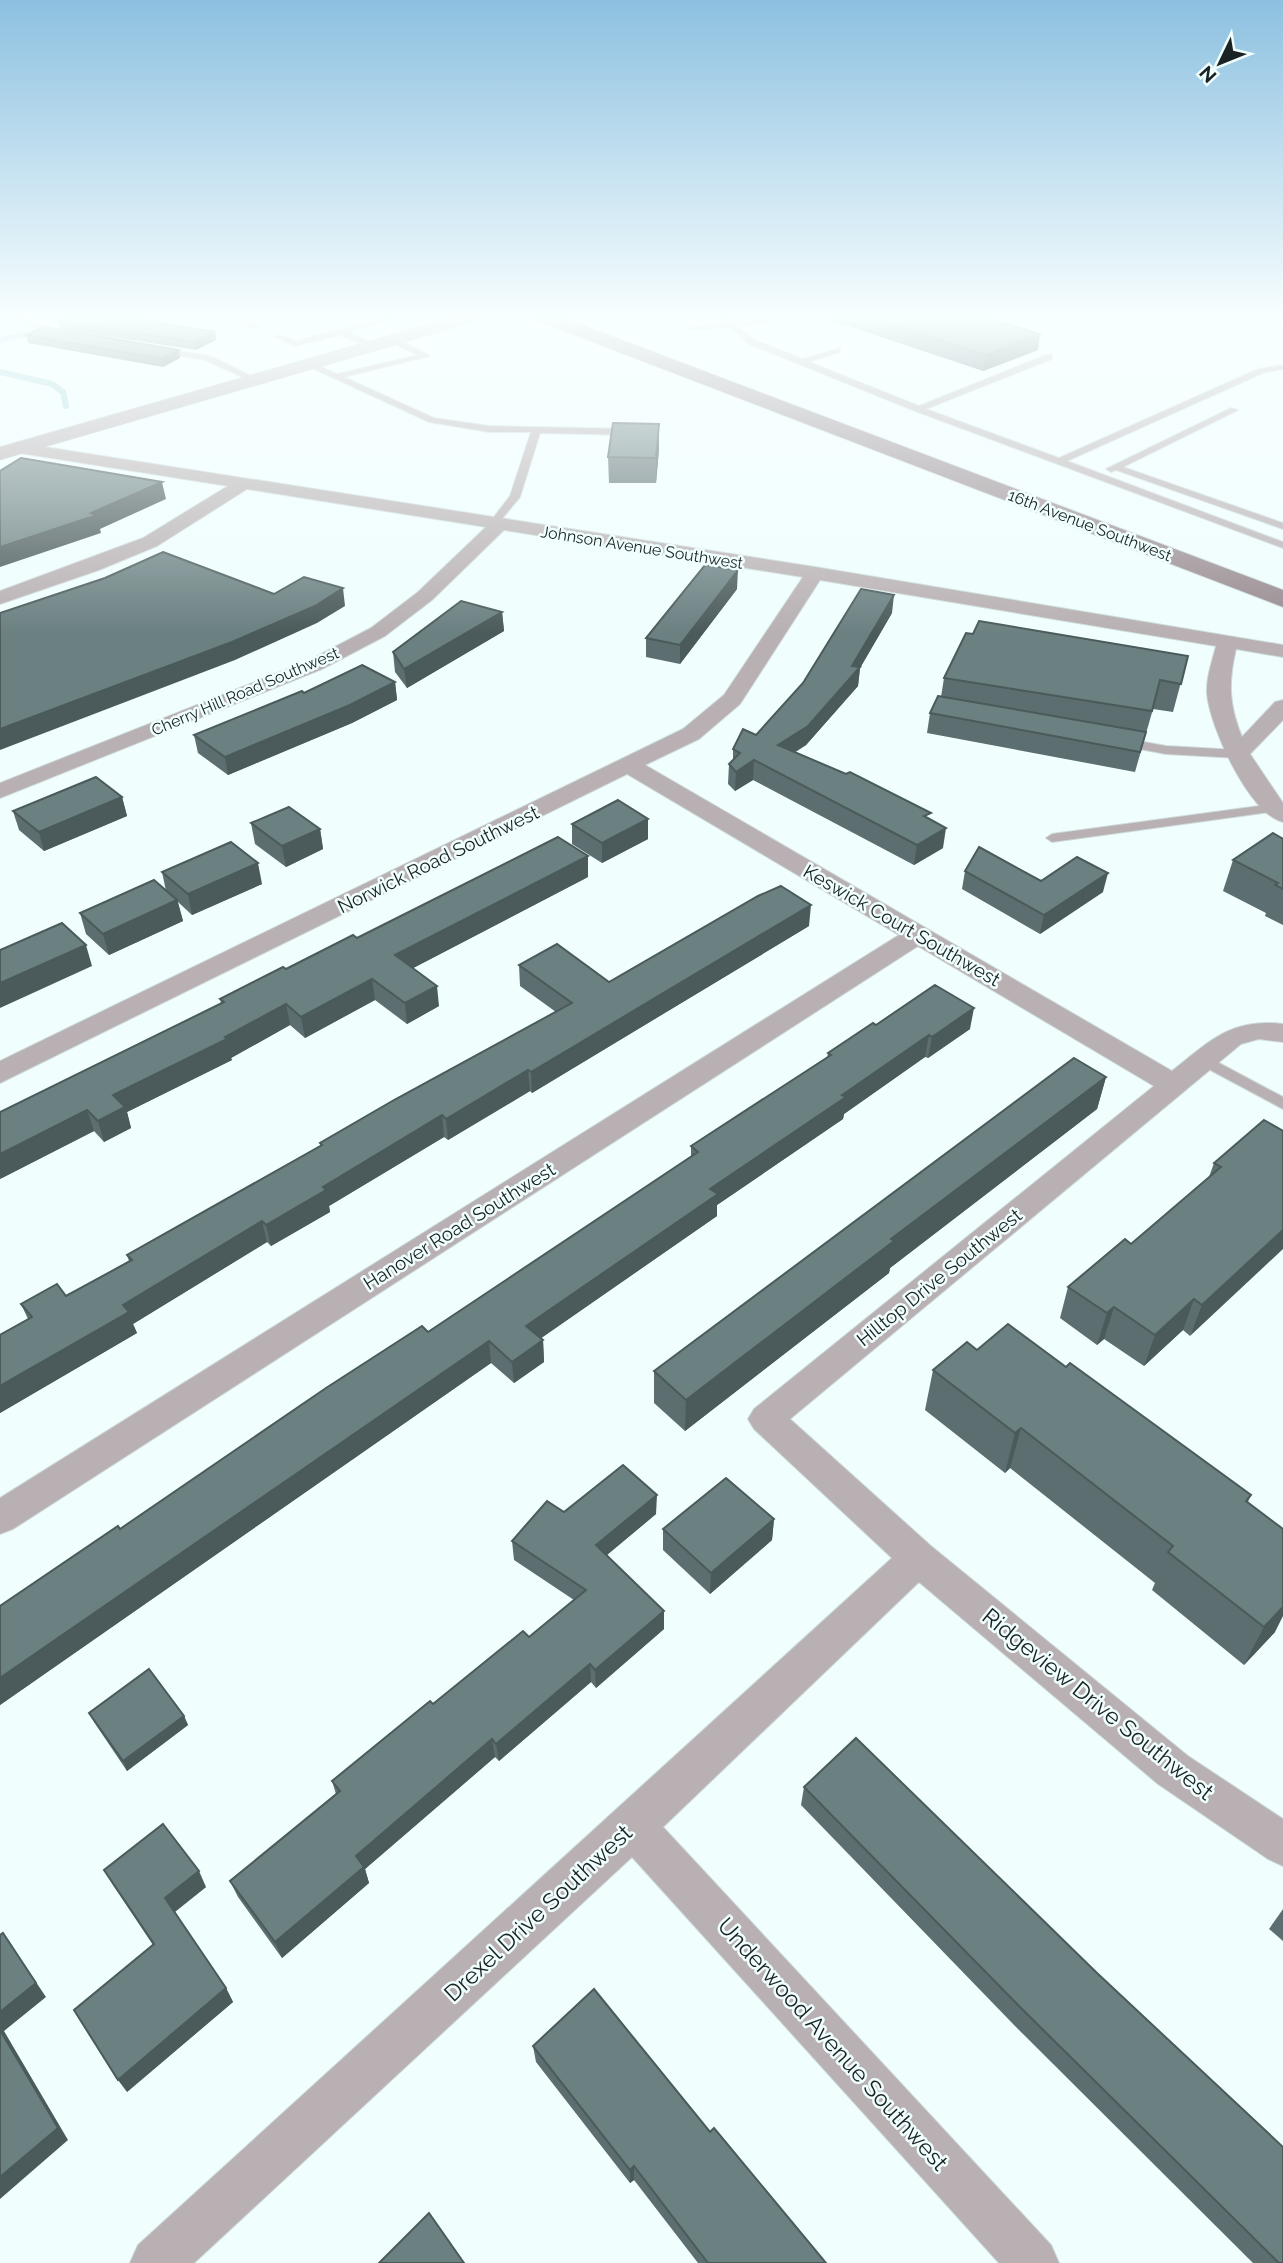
<svg xmlns="http://www.w3.org/2000/svg" width="1283" height="2263" viewBox="0 0 1283 2263" font-family="Raleway,sans-serif">
<style>
.lines{fill:none;stroke-linecap:round;stroke-linejoin:round}
.stream{stroke:#a2d2d5;stroke-width:6}
.service-casing{stroke:#cedbdb;stroke-width:2}
.minor-casing{stroke:#cedbdb;stroke-width:2}
.tertiary-casing{stroke:#cedbdb;stroke-width:1}
.secondary-casing{stroke:#cedbdb;stroke-width:2}
.service{fill:#b8b0b2;fill-rule:evenodd}
.minor{fill:#b8b0b2;fill-rule:evenodd}
.tertiary{fill:#b8b0b2;fill-rule:evenodd}
.secondary{fill:#988b90;fill-rule:evenodd}
.wall{fill:#5c6e6f}
.shaded-wall{fill:#4b5a5a}
.building{fill:#6b8081;stroke:#4b5a5a;stroke-width:2}
.labels{text-anchor:middle;stroke-width:5;stroke-linejoin:round;paint-order:stroke}
.far-street-label{font-size:16px;fill:#1a2223;stroke:#f0fefe}
.street-label{font-size:19px;fill:#1a2223;stroke:#f0fefe}
.near-street-label{font-size:23px;fill:#1a2223;stroke:#f0fefe}
</style>
<rect width="100%" height="100%" fill="#f0fefe"/>
<g class="lines">
<g class="stream">
<polyline points="0,340 26,334"/>
<polyline points="0,372 52,384 63,392 66,406"/>
</g>
<g class="service-casing">
<g id="service">
<polygon points="7,317 18,317 66,333 59,335"/>
<polygon points="232,317 242,317 260,327 253,329"/>
<polygon points="387,317 399,317 348,332 374,344 371,348 340,335 295,346 275,337 279,335 296,341"/>
<polygon points="719,317 727,317 733,322 773,319 770,323 738,326 755,340 802,359 840,348 840,352 809,362 919,406 1046,355 1052,355 1052,359 926,409 1059,458 1258,369 1283,365 1283,369 1263,373 1067,461 1283,542 1283,548 915,411 749,344 730,327 692,330 688,328 725,323"/>
<polygon points="390,338 396,338 430,356 344,377 434,418 489,426 631,429 635,432 631,435 540,433 520,497 496,526 490,526 490,522 510,496 531,432 489,432 429,422 303,364 310,362 337,374 418,355 390,342"/>
<polygon points="160,348 210,356 258,379 251,381 205,360 157,352"/>
<polygon points="1231,408 1238,410 1123,467 1283,523 1283,529 1116,470 1111,472 1106,469"/>
<polygon points="1122,738 1166,746 1238,750 1244,754 1238,758 1166,754 1118,745 1118,739"/>
<polygon points="1273,804 1279,808 1277,811 1052,842 1046,838 1052,834"/>
<polygon points="1204,1055 1283,1097 1283,1109 1199,1064 1196,1060 1199,1056"/>
</g>
</g>
<g class="minor-casing">
<path id="minor" d="M 19,443 L 815,567 L 1283,645 L 1283,657 L 1236,649 C 1228,683 1229,705 1242,737 L 1275,702 L 1283,700 L 1283,720 L 1250,754 L 1283,803 L 1283,822 C 1249,814 1210,727 1207,694 C 1206,678 1212,662 1216,646 L 820,580 L 740,704 L 699,739 L 645,765 L 1172,1071 C 1210,1041 1231,1018 1283,1024 L 1283,1042 L 1259,1039 L 1241,1044 L 790,1419 L 931,1546 L 1188,1756 L 1283,1819 L 1283,1866 L 1268,1859 L 1158,1784 L 919,1582 L 663,1827 L 1051,2245 L 1059,2263 L 999,2263 L 632,1857 L 194,2263 L 130,2263 L 138,2245 L 892,1558 L 754,1429 L 748,1419 L 754,1409 L 1154,1086 L 918,946 L 13,1529 L 0,1534 L 0,1498 L 899,935 L 627,774 L 0,1083 L 0,1061 L 683,729 L 724,695 L 803,577 L 504,530 L 432,600 L 385,636 L 322,669 L 0,798 L 0,783 L 308,661 L 371,628 L 418,592 L 486,527 L 247,489 L 157,546 L 99,570 L 0,604 L 0,591 L 143,538 L 228,486 L 13,452 L 11,448 L 13,444 Z"/>
</g>
<g class="tertiary-casing">
<polygon id="tertiary" points="453,317 481,317 478,321 0,460 0,447"/>
</g>
<g class="secondary-casing">
<polygon id="secondary" points="536,317 561,317 1283,590 1283,607 538,321"/>
</g>
<use href="#service" class="service"/>
<use href="#minor" class="minor"/>
<use href="#tertiary" class="tertiary"/>
<use href="#secondary" class="secondary"/>
</g>
<g class="wall">
<polygon points="821,317 984,317 1038,350 983,371"/>
<polygon points="145,320 215,332 216,340 196,350 60,329 58,321"/>
<polygon points="26,335 180,358 163,367 28,343"/>
<polygon points="659,424 659,449 656,483 609,483 608,457"/>
<polygon points="737,589 680,664 646,657 646,638"/>
<polygon points="502,612 504,631 407,688 395,672 393,652"/>
<polygon points="892,613 860,668 858,686 806,745 795,752 930,819 943,848 914,865 753,780 735,791 728,784 729,764 733,760 733,749 756,735"/>
<polygon points="1188,656 1173,712 1153,709 1135,772 927,733 930,713 941,697 944,678"/>
<polygon points="395,682 397,700 352,723 228,775 198,753 194,735 304,693"/>
<polygon points="122,797 127,816 44,851 19,830 13,811"/>
<polygon points="648,819 648,839 602,863 572,844 572,824"/>
<polygon points="251,823 320,829 323,849 286,867 255,844"/>
<polygon points="1283,839 1283,925 1265,916 1266,913 1223,891 1233,860"/>
<polygon points="965,871 1041,881 1103,892 1040,934 962,889"/>
<polygon points="162,872 262,884 192,915 178,902 183,921 109,955 86,934 80,913 166,891"/>
<polygon points="588,877 413,968 439,1006 407,1024 375,1000 305,1038 290,1025 231,1058 232,1060 127,1112 131,1128 104,1142 94,1131 0,1179 221,1003 220,999 286,969 357,938"/>
<polygon points="809,926 532,1093 530,1091 448,1140 444,1137 329,1206 330,1212 271,1246 267,1242 133,1324 137,1333 0,1413 0,1335 28,1319 21,1304 66,1296 129,1261 127,1255 321,1146 320,1143 556,1012 520,986 519,965 609,982"/>
<polygon points="876,1025 970,1029 928,1058 925,1057 844,1114 843,1119 717,1205 717,1216 540,1339 543,1340 544,1362 514,1383 491,1363 0,1705 0,1606 428,1332 691,1156 691,1146 827,1058 828,1053"/>
<polygon points="1106,1077 1097,1109 890,1268 889,1273 685,1431 654,1403 654,1371"/>
<polygon points="1283,1131 1190,1336 1183,1330 1144,1366 1104,1339 1097,1345 1060,1318 1068,1287 1131,1244 1209,1177 1214,1163"/>
<polygon points="977,1350 1066,1367 1251,1495 1248,1502 1275,1632 1244,1665 1152,1590 1155,1583 1010,1468 1005,1473 925,1410 933,1370"/>
<polygon points="564,1512 656,1514 607,1555 664,1629 596,1688 591,1682 499,1761 495,1757 365,1869 369,1883 282,1958 238,1897 230,1881 336,1794 332,1781 433,1704 529,1637 574,1600 514,1560 512,1541"/>
<polygon points="774,1519 772,1540 710,1594 663,1550 663,1529"/>
<polygon points="89,1713 184,1716 188,1725 127,1771 94,1722"/>
<polygon points="804,1787 1283,2263 1253,2263 1015,2026 801,1805"/>
<polygon points="104,1870 206,1887 175,1912 226,1988 233,2002 127,2092 153,1945 113,1885"/>
<polygon points="1283,1909 1283,1941 1269,1929"/>
<polygon points="533,2046 710,2132 826,2263 698,2263 634,2180 630,2183 536,2062"/>
</g>
<g class="shaded-wall">
<polygon points="215,332 216,340 196,350 194,342"/>
<polygon points="1040,334 1038,350 983,371 985,355"/>
<polygon points="179,350 180,358 163,367 162,359"/>
<polygon points="659,424 659,449 656,483 656,458"/>
<polygon points="162,482 166,499 100,529 101,533 0,567 0,547 91,513"/>
<polygon points="738,570 737,589 680,664 680,645"/>
<polygon points="343,588 345,606 317,623 235,660 0,750 0,729"/>
<polygon points="894,595 892,613 860,668 858,686 806,745 777,764 778,745 852,666"/>
<polygon points="502,612 504,631 407,688 404,669"/>
<polygon points="395,682 397,700 352,723 228,775 225,757"/>
<polygon points="754,760 753,780 735,791 736,772"/>
<polygon points="122,797 127,816 44,851 39,832"/>
<polygon points="648,819 648,839 602,863 602,843"/>
<polygon points="946,828 943,848 914,865 917,845"/>
<polygon points="320,829 323,849 286,867 282,846"/>
<polygon points="588,856 588,877 398,976 395,955"/>
<polygon points="258,863 262,884 192,915 188,894"/>
<polygon points="1108,873 1103,892 1040,934 1044,915"/>
<polygon points="177,900 183,921 109,955 103,934"/>
<polygon points="811,905 809,926 532,1093 531,1072"/>
<polygon points="86,945 92,966 0,1008 0,983"/>
<polygon points="372,979 375,1000 305,1038 301,1017"/>
<polygon points="437,986 439,1006 407,1024 405,1003"/>
<polygon points="286,1004 290,1025 231,1058 232,1060 127,1112 131,1128 104,1142 98,1121 113,1095"/>
<polygon points="974,1008 970,1029 928,1058 932,1037"/>
<polygon points="929,1035 925,1057 844,1114 843,1119 717,1205 717,1216 528,1347 526,1326 710,1189"/>
<polygon points="528,1070 530,1091 448,1140 446,1119"/>
<polygon points="1106,1077 1097,1109 890,1268 889,1273 685,1431 686,1400 891,1239"/>
<polygon points="87,1110 94,1131 0,1179 0,1154"/>
<polygon points="442,1115 444,1137 329,1206 330,1212 271,1246 266,1225 323,1187"/>
<polygon points="262,1221 267,1242 133,1324 137,1333 0,1413 0,1386 123,1305"/>
<polygon points="1283,1230 1283,1249 1190,1336 1202,1305"/>
<polygon points="1194,1299 1183,1330 1144,1366 1155,1335"/>
<polygon points="1114,1307 1104,1339 1097,1345 1107,1313"/>
<polygon points="543,1340 544,1362 514,1383 512,1362"/>
<polygon points="489,1341 491,1363 0,1705 0,1678"/>
<polygon points="1021,1428 1010,1468 1005,1473 1015,1433"/>
<polygon points="657,1495 656,1514 596,1564 596,1545"/>
<polygon points="774,1519 772,1540 710,1594 711,1573"/>
<polygon points="1283,1607 1283,1616 1275,1632 1244,1665 1264,1627"/>
<polygon points="664,1611 664,1629 596,1688 595,1670"/>
<polygon points="590,1664 591,1682 499,1761 496,1744"/>
<polygon points="184,1716 188,1725 127,1771 123,1761"/>
<polygon points="492,1739 495,1757 365,1869 369,1883 282,1958 275,1942 356,1856"/>
<polygon points="199,1871 206,1887 173,1913 165,1898"/>
<polygon points="3,1933 46,1997 4,2031 68,2140 0,2199 0,2012"/>
<polygon points="226,1988 233,2002 127,2092 118,2080"/>
<polygon points="634,2166 634,2180 630,2183 630,2170"/>
</g>
<g class="building">
<polygon points="67,317 139,317 145,320 215,332 194,342 58,321"/>
<polygon points="867,317 984,317 1040,334 985,355"/>
<polygon points="43,327 179,350 162,359 26,335"/>
<polygon points="613,423 659,424 656,458 608,457"/>
<polygon points="21,458 162,482 91,513 97,515 0,547 0,471"/>
<polygon points="163,552 274,594 304,577 343,588 315,606 232,642 0,729 0,613 105,578"/>
<polygon points="705,565 738,570 680,645 646,638"/>
<polygon points="861,589 894,595 852,666 860,667 808,726 778,745 846,774 850,772 931,813 924,816 946,828 917,845 754,760 736,772 729,764 740,753 733,749 743,729 756,735 803,683"/>
<polygon points="461,601 502,612 404,669 393,652"/>
<polygon points="979,621 1188,656 1181,684 1160,680 1152,711 944,678 966,633 973,634"/>
<polygon points="362,665 395,682 350,705 225,757 194,735 302,691 304,693"/>
<polygon points="938,696 1146,732 1140,752 930,713"/>
<polygon points="96,777 122,797 39,832 13,811"/>
<polygon points="618,800 648,819 602,843 572,824"/>
<polygon points="289,807 320,829 282,846 251,823"/>
<polygon points="1273,833 1283,839 1283,889 1275,885 1278,883 1233,860"/>
<polygon points="558,837 588,856 395,955 437,986 405,1003 372,979 301,1017 286,1004 225,1037 227,1039 113,1095 125,1107 98,1121 87,1110 0,1154 0,1112 224,1002 220,999 283,967 286,969 353,935 357,938"/>
<polygon points="231,842 258,863 188,894 162,872"/>
<polygon points="979,847 1041,881 1077,857 1108,873 1044,915 965,871"/>
<polygon points="154,880 177,900 103,934 80,913"/>
<polygon points="781,886 811,905 531,1072 528,1070 446,1119 442,1115 323,1187 326,1190 266,1225 262,1221 123,1305 129,1312 0,1386 0,1335 32,1317 21,1304 57,1284 66,1296 132,1260 127,1255 322,1145 320,1143 394,1100 572,1003 519,965 557,944 609,982 758,896"/>
<polygon points="62,923 86,945 0,983 0,950"/>
<polygon points="935,985 974,1008 932,1037 929,1035 842,1095 846,1097 710,1189 718,1194 526,1326 543,1340 512,1362 489,1341 0,1678 0,1606 118,1526 120,1529 326,1388 422,1326 428,1332 698,1152 691,1146 831,1055 828,1053 873,1023 876,1025"/>
<polygon points="1074,1058 1106,1077 891,1239 894,1241 686,1400 654,1371"/>
<polygon points="1264,1120 1283,1131 1283,1230 1202,1305 1194,1299 1155,1335 1114,1307 1107,1313 1068,1287 1125,1239 1131,1244 1221,1167 1214,1163"/>
<polygon points="1008,1324 1066,1367 1070,1363 1251,1495 1246,1501 1283,1529 1283,1607 1264,1627 1168,1552 1173,1546 1021,1428 1015,1433 933,1370 967,1342 977,1350"/>
<polygon points="623,1465 657,1495 596,1545 664,1611 595,1670 590,1664 496,1744 492,1739 356,1856 364,1867 275,1942 230,1881 340,1791 332,1781 430,1701 433,1704 523,1631 529,1637 586,1590 512,1541 547,1501 564,1512"/>
<polygon points="726,1478 774,1519 711,1573 663,1529"/>
<polygon points="149,1669 184,1716 123,1761 89,1713"/>
<polygon points="856,1738 1097,1973 1283,2147 1283,2263 1279,2263 1023,2010 804,1787"/>
<polygon points="163,1824 199,1871 165,1898 226,1988 118,2080 74,2010 154,1944 104,1870"/>
<polygon points="3,1933 36,1983 0,2012 0,1935"/>
<polygon points="594,1989 710,2132 714,2128 826,2263 708,2263 634,2166 630,2170 533,2046"/>
<polygon points="0,2030 58,2128 0,2177"/>
<polygon points="429,2213 464,2263 379,2263"/>
</g>
<linearGradient id="sky" x2="0" y2="1"><stop stop-color="#8cc0e0"/><stop offset="0.5" stop-color="#f8ffff"/><stop offset="1" stop-color="#f8ffff" stop-opacity="0"/></linearGradient>
<rect width="1283" height="634" fill="url(#sky)"/>
<g class="labels">
<g class="far-street-label">
<text transform="translate(1090 525) rotate(21)" y="6">16th Avenue Southwest</text>
<text transform="translate(642 547) rotate(9)" y="6">Johnson Avenue Southwest</text>
<text transform="translate(245 691) rotate(-23)" y="6">Cherry Hill Road Southwest</text>
</g>
<g class="street-label">
<text transform="translate(438 859) rotate(-26)" y="7">Norwick Road Southwest</text>
<text transform="translate(902 925) rotate(30)" y="7">Keswick Court Southwest</text>
<text transform="translate(459 1226) rotate(-32)" y="7">Hanover Road Southwest</text>
<text transform="translate(939 1277) rotate(-39)" y="7">Hilltop Drive Southwest</text>
</g>
<g class="near-street-label">
<text transform="translate(1098 1704) rotate(39)" y="8">Ridgeview Drive Southwest</text>
<text transform="translate(538 1913) rotate(-43)" y="8">Drexel Drive Southwest</text>
<text transform="translate(833 2044) rotate(48)" y="8">Underwood Avenue Southwest</text>
</g>
</g>
<g transform="translate(1220 63) rotate(227)" stroke="#f0fefe" stroke-width="5" paint-order="stroke">
<path d="M0-5L12 26L0 18L-12 26Z" fill="#1a2223"/>
<text y="-10" font-size="19" font-weight="bold" text-anchor="middle" fill="#1a2223">N</text>
</g>
</svg>
